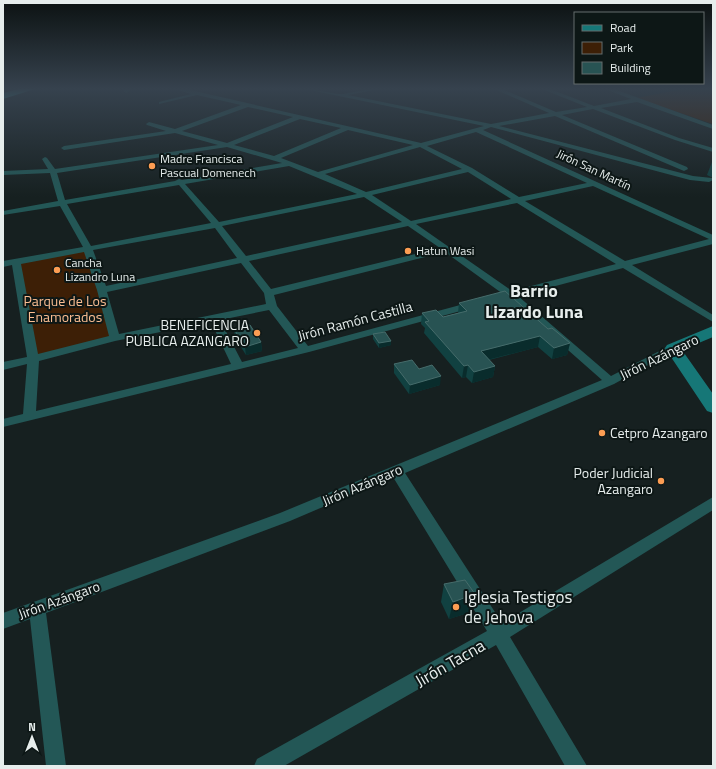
<svg xmlns="http://www.w3.org/2000/svg" width="716" height="769" viewBox="0 0 716 769" font-family="'Titillium Web',sans-serif">
<style>
.green{fill:#3d1f06}
.lines{fill:none;stroke-linecap:round;stroke-linejoin:round}
.street{fill:#235756;fill-rule:evenodd}
.secondary{fill:#167777;fill-rule:evenodd}
.highway{fill:#32a3a2;fill-rule:evenodd}
.wall{fill:#114141}
.shaded-wall{fill:#092c2c}
.building{fill:#285353;stroke:#466c6b}
.poi-dot{fill:#fc9d53;stroke:#0d1716;stroke-width:1.5}
.labels{text-anchor:middle;stroke-width:4;stroke-linejoin:round;paint-order:stroke}
.far-poi-label{font-size:12px;fill:#e6edec;stroke:#0d1716;text-anchor:start}
.far-street-label{font-size:12px;fill:#e6edec;stroke:#0d1716}
.park-label{font-size:14px;fill:#fcbe92;stroke:#0d1716}
.street-label{font-size:14px;fill:#e6edec;stroke:#0d1716}
.poi-label{font-size:14px;fill:#e6edec;stroke:#0d1716;text-anchor:end}
.near-poi-label{font-size:17px;fill:#e6edec;stroke:#0d1716;text-anchor:start}
.near-street-label{font-size:17px;fill:#e6edec;stroke:#0d1716}
.district-label{font-size:18px;font-weight:bold;fill:#e6edec;stroke:#0d1716}
</style>
<rect width="100%" height="100%" fill="#162020"/>
<g class="green">
<polygon points="684,89 713,89 713,124 636,98"/>
<polygon points="87,247 115,338 33,358 19,262"/>
</g>
<g class="lines">
<g class="street">
<polygon points="133,89 126,93 123,91 125,89"/>
<path d="M 175,89 L 186,89 L 421,143 L 484,126 L 305,89 C 314,89 338,95 343,94 C 354,92 367,89 380,89 L 348,95 L 491,124 L 549,113 L 494,89 L 502,89 L 556,112 L 587,107 L 542,89 L 550,89 L 594,106 L 631,99 L 605,89 L 614,89 L 713,125 L 713,129 L 637,102 L 601,108 L 679,138 L 713,148 L 713,152 L 675,140 L 593,109 L 562,115 L 687,167 L 688,169 L 684,171 L 555,116 L 499,126 L 693,176 L 712,178 L 713,180 L 709,182 L 690,180 L 491,127 L 483,130 L 713,235 L 713,244 L 632,265 L 713,315 L 713,322 L 623,268 L 518,296 L 611,376 L 669,346 L 677,346 L 679,348 L 614,384 L 405,473 L 502,623 L 713,497 L 713,510 L 510,637 L 587,766 L 565,766 L 496,645 L 284,766 L 254,766 L 257,759 L 487,631 L 393,477 L 290,521 L 46,613 L 66,766 L 46,766 L 30,619 L 3,629 L 3,613 L 280,513 L 602,380 L 509,298 L 495,302 L 491,301 L 490,299 L 491,297 L 503,294 L 445,252 L 274,295 L 277,306 L 308,346 L 475,301 L 479,302 L 480,304 L 479,306 L 309,352 L 3,427 L 3,419 L 23,414 L 27,364 L 3,370 L 3,362 L 27,357 L 12,265 L 3,267 L 3,261 L 83,247 L 60,206 L 3,215 L 3,211 L 58,201 L 50,173 L 3,175 L 3,171 L 48,169 L 42,159 L 45,157 L 47,158 L 55,169 L 218,145 L 175,133 L 64,150 L 61,148 L 64,146 L 166,131 L 147,125 L 146,124 L 149,122 L 175,129 L 241,105 L 197,95 L 159,104 L 159,102 L 191,94 ZM 248,107 L 293,117 L 227,143 L 182,131 ZM 300,119 L 341,128 L 274,156 L 234,145 ZM 348,130 L 413,145 L 318,172 L 281,158 ZM 476,132 L 587,183 L 519,197 L 472,168 L 427,146 ZM 227,147 L 282,163 L 182,180 L 179,179 L 175,181 L 65,200 L 57,173 ZM 420,147 L 462,169 L 366,192 L 325,174 ZM 289,166 L 357,194 L 219,222 L 185,184 ZM 468,172 L 511,199 L 411,221 L 372,195 ZM 179,185 L 211,223 L 91,246 L 67,204 ZM 593,186 L 709,239 L 625,261 L 525,201 ZM 364,197 L 402,222 L 246,256 L 222,226 ZM 517,203 L 616,264 L 512,291 L 416,224 ZM 408,226 L 440,248 L 271,289 L 249,261 ZM 215,228 L 237,258 L 106,286 L 93,250 ZM 84,252 L 97,290 L 109,336 L 38,354 L 21,264 ZM 241,263 L 264,293 L 266,304 L 119,334 L 107,292 ZM 269,310 L 298,348 L 242,362 L 220,320 ZM 211,322 L 231,364 L 36,411 L 39,361 L 115,341 Z"/>
</g>
<polygon class="secondary" points="713,326 713,337 682,350 713,394 713,413 707,411 665,348 667,345"/>
<polygon class="highway" points="18,89 35,89 3,99 3,93"/>
</g>
<g class="wall">
<polygon points="712,162 713,162 713,178 707,175"/>
<polygon points="459,303 548,329 570,343 567,355 552,359 538,347 489,360 495,366 493,377 472,383 466,377 462,378 424,333 425,328 421,324 422,313 443,317 458,313"/>
<polygon points="234,329 261,342 262,351 246,355 235,338"/>
<polygon points="373,334 391,341 391,345 379,348 373,339"/>
<polygon points="394,364 419,369 440,385 409,394 394,373"/>
<polygon points="444,584 475,594 471,612 449,619 441,602"/>
</g>
<g class="shaded-wall">
<polygon points="540,336 538,347 479,362 481,351"/>
<polygon points="391,341 391,345 379,348 379,343"/>
<polygon points="261,342 262,351 246,355 245,347"/>
<polygon points="570,343 567,355 552,359 554,348"/>
<polygon points="468,365 466,377 462,378 464,366"/>
<polygon points="495,366 493,377 472,383 474,372"/>
<polygon points="441,376 440,385 409,394 410,385"/>
<polygon points="475,594 471,612 449,619 453,602"/>
</g>
<g class="building">
<polygon points="505,291 548,329 552,328 570,343 554,348 540,336 481,351 495,366 474,372 468,365 464,366 425,322 429,321 422,313 436,310 443,317 467,311 459,303"/>
<polygon points="250,325 261,342 245,347 234,329"/>
<polygon points="385,332 391,341 379,343 373,334"/>
<polygon points="412,360 419,369 432,365 441,376 410,385 394,364"/>
<polygon points="465,580 475,594 453,602 444,584"/>
</g>
<linearGradient id="sky" x2="0" y2="1"><stop stop-color="#0c1212"/><stop offset="0.45" stop-color="#36424e"/><stop offset="1" stop-color="#36424e" stop-opacity="0"/></linearGradient>
<rect width="716" height="197" fill="url(#sky)"/>
<g class="poi-dot">
<circle cx="152" cy="166" r="4"/>
<circle cx="408" cy="251" r="4"/>
<circle cx="57" cy="270" r="4"/>
<circle cx="257" cy="333" r="4"/>
<circle cx="602" cy="433" r="4"/>
<circle cx="661" cy="481" r="4"/>
<circle cx="456" cy="607" r="4"/>
</g>
<g class="labels">
<g class="far-poi-label">
<text x="160" y="163">Madre Francisca<tspan x="160" dy="14">Pascual Domenech</tspan></text>
<text x="416" y="255">Hatun Wasi</text>
<text x="65" y="267">Cancha<tspan x="65" dy="14">Lizandro Luna</tspan></text>
</g>
<g class="far-street-label">
<text transform="translate(594 170) rotate(25)" y="4">Jirón San Martín</text>
</g>
<g class="park-label">
<text x="65" y="306">Parque de Los<tspan x="65" dy="16">Enamorados</tspan></text>
</g>
<g class="street-label">
<text transform="translate(355 321) rotate(-15)" y="5">Jirón Ramón Castilla</text>
<text transform="translate(659 357) rotate(-26)" y="5">Jirón Azángaro</text>
<text transform="translate(362 485) rotate(-23)" y="5">Jirón Azángaro</text>
<text transform="translate(59 600) rotate(-20)" y="5">Jirón Azángaro</text>
</g>
<g class="poi-label">
<text x="249" y="330">BENEFICENCIA<tspan x="249" dy="16">PUBLICA AZANGARO</tspan></text>
<text x="610" y="438" text-anchor="start">Cetpro Azangaro</text>
<text x="653" y="478">Poder Judicial<tspan x="653" dy="16">Azangaro</tspan></text>
</g>
<g class="near-poi-label">
<text x="464" y="603">Iglesia Testigos<tspan x="464" dy="20">de Jehova</tspan></text>
</g>
<g class="near-street-label">
<text transform="translate(450 663) rotate(-30)" y="6">Jirón Tacna</text>
</g>
<g class="district-label">
<text x="534" y="297">Barrio<tspan x="534" dy="21">Lizardo Luna</tspan></text>
</g>
</g>
<rect width="716" height="769" fill="none" stroke="#e6edec" stroke-width="8"/>
<rect x="574" y="12" width="130" height="72" fill="#0d1716" stroke="#646d6c"/>
<rect x="582" y="25" width="20" height="6" fill="#167777" stroke="#646d6c"/>
<text x="610" y="32" font-size="12" fill="#e6edec">Road</text>
<rect x="582" y="42" width="20" height="12" fill="#3d1f06" stroke="#646d6c"/>
<text x="610" y="52" font-size="12" fill="#e6edec">Park</text>
<rect x="582" y="62" width="20" height="12" fill="#285353" stroke="#646d6c"/>
<text x="610" y="72" font-size="12" fill="#e6edec">Building</text>
<g transform="translate(32 737)" stroke="#0d1716" stroke-width="3" paint-order="stroke">
<path d="M0-3L7 15L0 10L-7 15Z" fill="#e6edec"/>
<text y="-6" font-size="11" font-weight="bold" text-anchor="middle" fill="#e6edec">N</text>
</g>
</svg>
